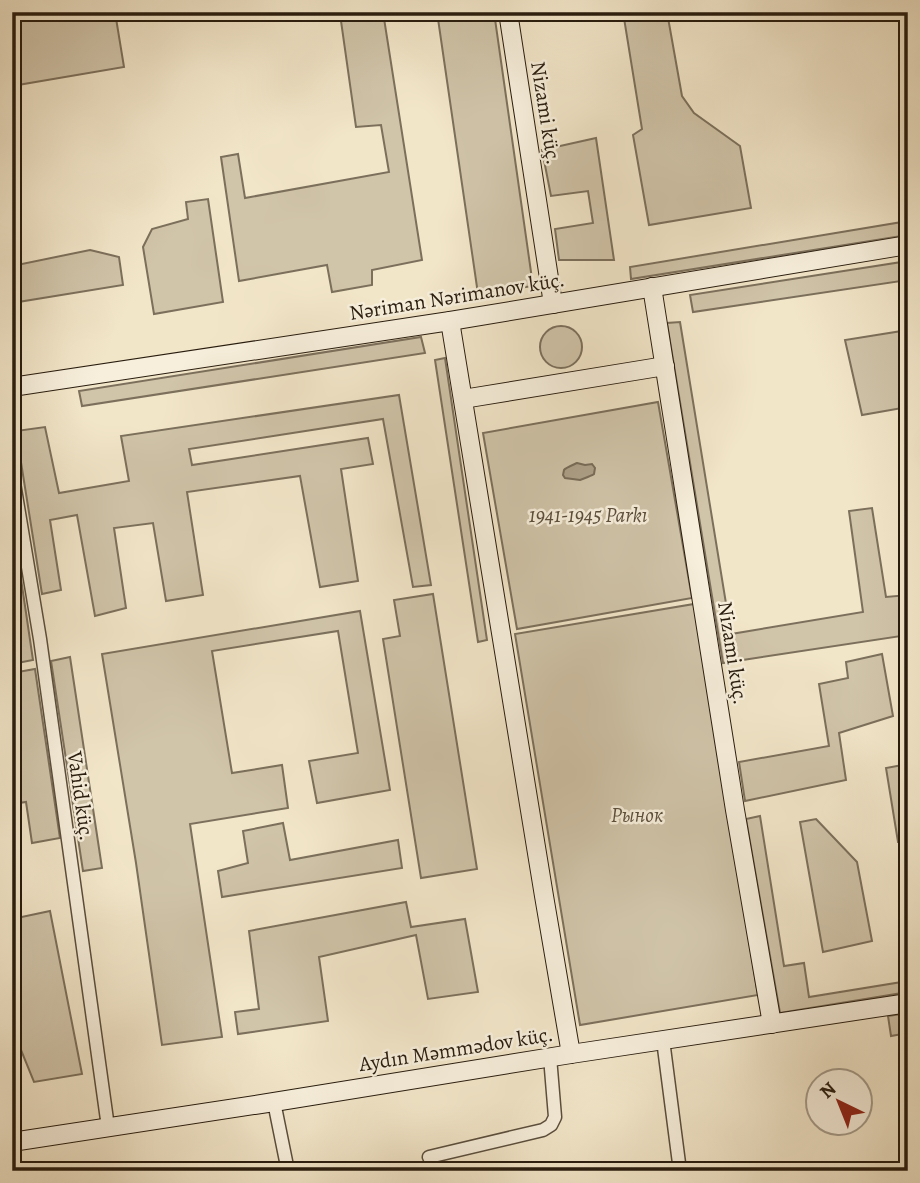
<svg xmlns="http://www.w3.org/2000/svg" width="920" height="1183" viewBox="0 0 920 1183" font-family="Alegreya,serif">
<style>
.green{fill:#d0c4a9;stroke:#7c705c;stroke-width:2}
.water{fill:#ada189;stroke:#786c58;stroke-width:2}
.lines{fill:none;stroke-linecap:round;stroke-linejoin:round}
.street-casing{stroke:#5a4e3d;stroke-width:15}
.secondary-casing{stroke:#281c0e;stroke-width:20}
.street{stroke:#f7efdc;stroke-width:12}
.secondary{stroke:#f7efdc;stroke-width:18}
.labels{text-anchor:middle;stroke-width:5;stroke-linejoin:round;paint-order:stroke}
.street-label{font-size:21px;fill:#281c0e;stroke:#f7efdc}
.park-label{font-size:21px;font-style:italic;fill:#5a4e3c;stroke:#f7efdc}
</style>
<rect width="100%" height="100%" fill="#f2e6c9"/>
<filter id="stains"><feTurbulence type="fractalNoise" baseFrequency=".00286" numOctaves="4"/><feColorMatrix values="0 0 0 0 .2 0 0 0 0 .09 0 0 0 0 .02 0 0 0 .5 -.17"/></filter>
<radialGradient id="worn" r=".72"><stop offset=".6" stop-color="#630" stop-opacity="0"/><stop offset="1" stop-color="#630" stop-opacity=".3"/></radialGradient>
<g class="green">
<polygon points="12,12 115,12 124,67 12,86"/>
<polygon points="347,12 383,12 422,260 372,270 372,285 332,292 327,265 239,281 221,157 238,154 245,198 389,172 381,125 356,127 340,14"/>
<polygon points="437,12 494,12 533,286 478,294"/>
<polygon points="623,12 667,12 682,96 694,113 740,146 751,208 649,225 633,135 642,129"/>
<polygon points="596,138 614,260 559,260 555,229 593,223 588,191 551,196 542,150"/>
<polygon points="208,199 223,302 154,314 143,247 152,229 188,219 186,202"/>
<polygon points="908,221 908,235 631,279 630,267"/>
<polygon points="90,250 119,257 123,285 12,303 12,266"/>
<polygon points="908,261 908,280 693,312 690,295"/>
<polygon points="680,322 731,634 863,612 849,511 872,508 886,597 908,595 908,635 723,663 667,323"/>
<circle cx="561" cy="347" r="21"/>
<polygon points="908,330 908,407 862,415 845,340"/>
<polygon points="421,337 425,353 82,406 79,391"/>
<polygon points="445,358 487,640 478,642 435,360"/>
<polygon points="399,395 431,585 413,587 383,419 189,449 192,465 368,438 373,464 341,469 358,581 320,587 300,476 187,492 203,595 166,601 153,523 114,528 126,608 95,616 77,515 50,520 61,590 42,594 16,431 45,427 59,493 129,481 121,436"/>
<polygon points="658,402 692,598 517,629 483,433"/>
<polygon points="12,518 33,660 12,664"/>
<polygon points="433,594 477,869 421,878 383,639 400,636 394,600"/>
<polygon points="694,604 758,995 580,1025 515,634"/>
<polygon points="360,611 390,790 317,803 309,761 358,753 338,631 212,651 232,773 282,765 288,808 190,824 222,1037 162,1045 136,863 102,654"/>
<polygon points="882,654 893,716 839,733 846,780 745,801 739,762 829,746 819,684 848,678 846,662"/>
<polygon points="70,657 102,868 83,871 51,661"/>
<polygon points="35,669 60,838 32,843 26,802 12,804 12,673"/>
<polygon points="908,764 908,841 898,842 886,768"/>
<polygon points="760,816 784,966 804,963 809,997 908,981 908,992 780,1013 746,819"/>
<polygon points="816,819 857,862 872,941 823,952 800,822"/>
<polygon points="283,823 290,860 398,840 402,868 222,897 218,871 248,863 243,831"/>
<polygon points="406,902 411,927 465,919 478,992 428,999 416,935 319,957 328,1021 238,1034 235,1012 259,1009 249,931"/>
<polygon points="50,911 82,1074 34,1082 12,1028 12,919"/>
<polygon points="908,1013 908,1033 891,1036 888,1016"/>
</g>
<path class="water" d="M 577,463 L 585,465 L 592,464 L 595,468 L 594,474 C 593,475 583,479 580,480 L 565,478 L 563,475 L 564,470 C 565,468 575,464 577,463 Z"/>
<g class="lines">
<g class="street-casing">
<g id="street">
<polyline points="12,471 40,639 108,1127"/>
<polyline points="663,1040 680,1171"/>
<polyline points="274,1102 288,1171"/>
<polyline points="429,1157 543,1130 551,1125 555,1117 550,1057"/>
</g>
</g>
<g class="secondary-casing">
<g id="secondary">
<polyline points="508,12 553,304"/>
<polyline points="652,287 735,810 772,1024"/>
<polyline points="450,321 544,896 571,1054"/>
<polyline points="12,387 450,321 908,245"/>
<polyline points="463,399 665,366"/>
<polyline points="12,1142 274,1102 571,1054 908,1003"/>
</g>
</g>
<use href="#street" class="street"/>
<use href="#secondary" class="secondary"/>
</g>
<g class="labels">
<g class="street-label">
<text transform="translate(546 113) rotate(81)" y="7">Nizami küç.</text>
<text transform="translate(457 296) rotate(-9)" y="7">Nəriman Nərimanov küç.</text>
<text transform="translate(733 653) rotate(81)" y="7">Nizami küç.</text>
<text transform="translate(81 796) rotate(82)" y="7">Vahid küç.</text>
<text transform="translate(456 1049) rotate(-9)" y="7">Aydın Məmmədov küç.</text>
</g>
<g class="park-label">
<text x="588" y="522">1941-1945 Parkı</text>
<text x="637" y="822">Рынок</text>
</g>
</g>
<rect width="920" height="1183" fill="none" stroke="#f2e6c9" stroke-width="42"/>
<rect x="14" y="14" width="892" height="1155" fill="none" stroke="#281c0e" stroke-width="3.5"/>
<rect x="21" y="21" width="878" height="1141" fill="none" stroke="#281c0e" stroke-width="2"/>
<g transform="translate(839 1102) rotate(317)"><circle r="33" fill="#f7efdc" stroke="#a49b8a" stroke-width="2"/>
<path d="M0-5L12 26L0 18L-12 26Z" fill="#8f2418"/>
<text y="-10" font-size="19" font-weight="bold" text-anchor="middle" fill="#281c0e">N</text>
</g>
<rect width="100%" height="100%" filter="url(#stains)"/>
<rect width="100%" height="100%" fill="url(#worn)"/>
</svg>
